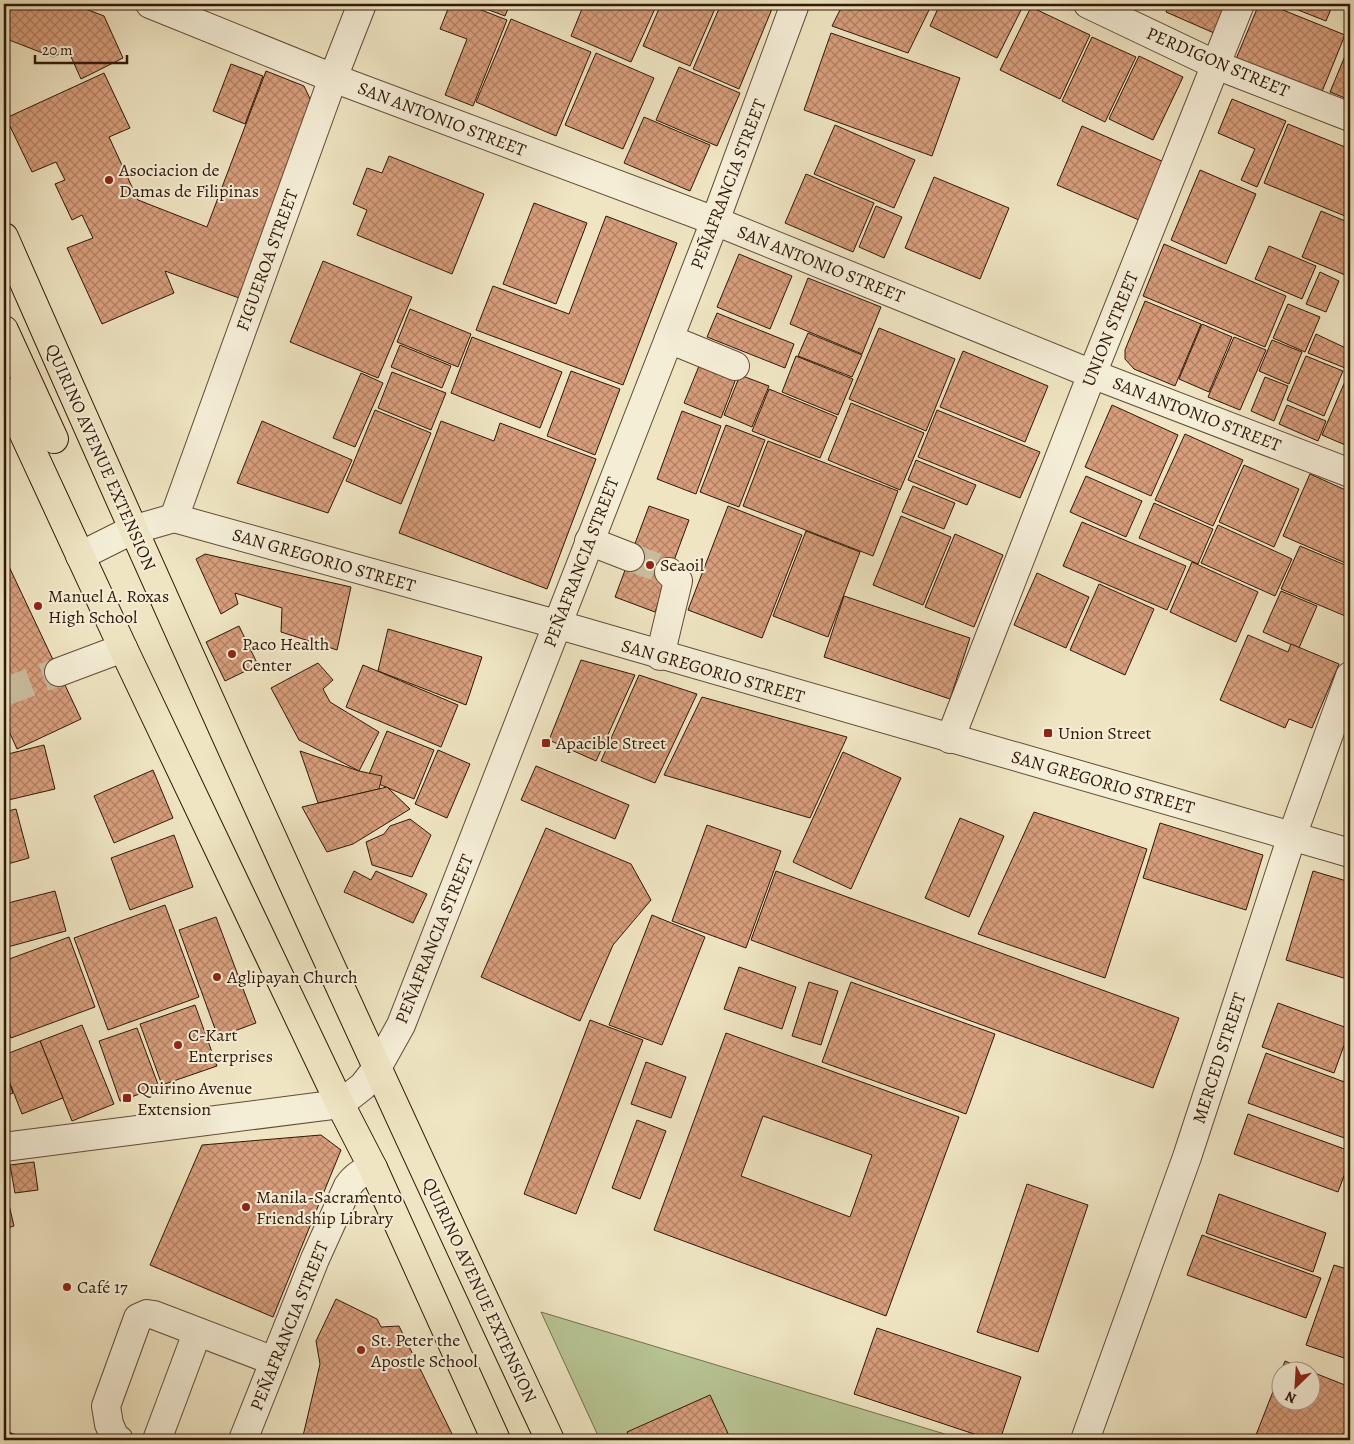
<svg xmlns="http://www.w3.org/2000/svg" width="1354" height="1444" viewBox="0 0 1354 1444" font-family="Alegreya,serif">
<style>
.park{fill:#b8c594;stroke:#746f4e}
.building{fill:url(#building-cross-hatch);stroke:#301908;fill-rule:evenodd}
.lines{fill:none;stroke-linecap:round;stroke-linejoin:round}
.minor-tunnel{stroke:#c9bc9d;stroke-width:28;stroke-dasharray:28 14;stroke-linecap:butt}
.minor-casing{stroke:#604c36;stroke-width:30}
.major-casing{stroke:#301908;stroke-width:30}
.highway-casing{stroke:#301908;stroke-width:30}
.minor{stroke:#f5eed7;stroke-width:28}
.major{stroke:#efe5c2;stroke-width:28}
.highway{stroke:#efe5c2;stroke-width:28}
.poi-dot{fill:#8f2418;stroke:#f5eed7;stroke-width:2}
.labels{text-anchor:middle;stroke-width:4;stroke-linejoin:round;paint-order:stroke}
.street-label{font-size:18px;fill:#301908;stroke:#f5eed7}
.poi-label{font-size:18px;fill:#301908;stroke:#f5eed7;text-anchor:start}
</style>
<defs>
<pattern id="building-cross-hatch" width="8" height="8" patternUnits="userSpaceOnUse" patternTransform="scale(1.25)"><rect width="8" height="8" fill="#d89e7c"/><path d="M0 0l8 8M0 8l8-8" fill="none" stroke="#b08064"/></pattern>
</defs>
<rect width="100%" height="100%" fill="#efe5c2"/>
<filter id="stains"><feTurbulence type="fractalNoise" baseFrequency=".004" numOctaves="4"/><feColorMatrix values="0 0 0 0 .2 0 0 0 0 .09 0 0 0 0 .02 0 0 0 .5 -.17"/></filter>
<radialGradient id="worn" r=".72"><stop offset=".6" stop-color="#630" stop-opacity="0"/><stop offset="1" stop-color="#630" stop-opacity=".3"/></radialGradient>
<polygon class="park" points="541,1312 948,1435 938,1440 600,1440"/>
<g class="building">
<polygon points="4,4 73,4 104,16 123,58 81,79 68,50 53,57 4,38"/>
<polygon points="450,4 466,4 507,20 473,106 445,95 467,39 440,29"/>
<polygon points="473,4 510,4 505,16"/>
<polygon points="584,4 657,4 631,62 571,36"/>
<polygon points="661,4 717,4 690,66 643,46"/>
<polygon points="721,4 774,4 739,89 693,69"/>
<polygon points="843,4 932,4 908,53 832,26"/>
<polygon points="940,4 1014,4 1022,8 997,58 930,26"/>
<polygon points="1169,4 1227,4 1214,33 1166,12"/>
<polygon points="1259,4 1268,4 1345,35 1321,94 1236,59"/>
<polygon points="1283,4 1333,4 1326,21"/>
<polygon points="1031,7 1090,35 1060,99 1000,70"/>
<polygon points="511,19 591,52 556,136 476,102"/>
<polygon points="831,33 960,78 932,156 804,110"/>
<polygon points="1092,37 1136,57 1105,122 1062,101"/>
<polygon points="1350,44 1350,100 1330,92"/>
<polygon points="596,53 654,78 623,149 565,125"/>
<polygon points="1139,56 1183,77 1153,140 1109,119"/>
<polygon points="231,64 263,76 245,124 213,111"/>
<polygon points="679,67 740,93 717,146 656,120"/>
<polygon points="266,71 304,86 312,103 239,298 165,271 174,293 102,324 67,248 93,238 82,215 72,220 55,184 65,180 56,162 32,172 6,118 104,73 130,128 109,137 138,200 207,227"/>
<polygon points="1232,99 1286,121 1257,187 1241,180 1255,149 1218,133"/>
<polygon points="644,117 710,145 690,191 624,163"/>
<polygon points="1288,124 1350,149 1350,218 1264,183"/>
<polygon points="835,125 915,160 894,208 814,174"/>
<polygon points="1082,126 1164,162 1139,220 1057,185"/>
<polygon points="389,156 484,194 452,274 357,235 367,210 353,204 367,168 382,173"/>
<polygon points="1200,170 1256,194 1226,264 1171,240"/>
<polygon points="806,174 874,203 853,252 785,223"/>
<polygon points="934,177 1009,208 980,279 905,248"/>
<polygon points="534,203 587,223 556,304 503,284"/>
<polygon points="876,206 902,217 884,258 859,247"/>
<polygon points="1321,211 1350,223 1350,277 1302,257"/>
<polygon points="606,216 677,243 623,385 476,330 493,286 569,314"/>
<polygon points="1164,244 1286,296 1265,347 1143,296"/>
<polygon points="1269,246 1316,266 1302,299 1255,279"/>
<polygon points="739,254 792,276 770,329 717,307"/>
<polygon points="323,261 412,297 378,378 290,342"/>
<polygon points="1320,272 1339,281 1326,312 1306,304"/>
<polygon points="808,278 881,307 862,354 790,324"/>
<polygon points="1145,301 1201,324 1175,386 1134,369 1125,359 1125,350"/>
<polygon points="1288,304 1320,317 1305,352 1273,338"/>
<polygon points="410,309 471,334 458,367 397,342"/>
<polygon points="717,313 794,344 785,368 707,337"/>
<polygon points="1202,324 1232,337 1209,392 1179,379"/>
<polygon points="879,328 955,359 926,431 849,399"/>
<polygon points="808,333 862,355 852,377 798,356"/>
<polygon points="1316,334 1350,350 1350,356 1345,368 1308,353"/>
<polygon points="472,337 562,372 540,428 451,393"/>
<polygon points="1234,337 1266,350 1240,410 1208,397"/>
<polygon points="1272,340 1302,352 1289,384 1259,371"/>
<polygon points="400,345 451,366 442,388 391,367"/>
<polygon points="963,351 1048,386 1025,442 940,407"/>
<polygon points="796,356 853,379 838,415 782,392"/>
<polygon points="1306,356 1343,371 1324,416 1287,400"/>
<polygon points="701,361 737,376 721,418 684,403"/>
<polygon points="571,371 620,389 595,455 547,436"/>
<polygon points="392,372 446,393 431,430 378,408"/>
<polygon points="1349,372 1350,373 1350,447 1322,435"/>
<polygon points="361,373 383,383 355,447 333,438"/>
<polygon points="740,375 769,386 752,427 724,415"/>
<polygon points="1265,377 1288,386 1274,421 1251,411"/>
<polygon points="769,389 837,417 820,458 752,431"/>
<polygon points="851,403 924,433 900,490 828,460"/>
<polygon points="1112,405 1178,435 1151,496 1085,467"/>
<polygon points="1287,405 1326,421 1318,441 1279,424"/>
<polygon points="375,410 431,433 401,504 346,481"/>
<polygon points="937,410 1040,452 1020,498 918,457"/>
<polygon points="682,411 721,426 696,494 657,479"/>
<polygon points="262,421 352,460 328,513 237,483"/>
<polygon points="441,421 494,441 500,423 596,459 547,589 399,533"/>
<polygon points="726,425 765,440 739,507 700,492"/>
<polygon points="1185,434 1243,460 1213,526 1155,500"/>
<polygon points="768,441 898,491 873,556 743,506"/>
<polygon points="916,460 976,485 967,505 908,480"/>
<polygon points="1244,465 1299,489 1274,547 1219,522"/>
<polygon points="1310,474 1350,492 1350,565 1283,536"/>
<polygon points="1086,476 1142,501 1126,537 1070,512"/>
<polygon points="913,486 955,503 944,529 902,512"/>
<polygon points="1154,503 1213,529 1198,564 1139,538"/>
<polygon points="649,506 689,520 655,612 615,597"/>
<polygon points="728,506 802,535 762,638 688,610"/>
<polygon points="901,516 951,537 923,605 873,585"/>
<polygon points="1082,522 1186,566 1167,610 1063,566"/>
<polygon points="1218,525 1292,559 1275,596 1201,563"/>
<polygon points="806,531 860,552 828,637 773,616"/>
<polygon points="955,534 1003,555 974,627 925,607"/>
<polygon points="1300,546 1350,567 1350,618 1281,589"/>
<polygon points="205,554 351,587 337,650 281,632 282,608 235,593 238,604 221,614 196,559"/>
<polygon points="4,556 81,719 17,749 4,720"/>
<polygon points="1192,562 1258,592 1236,642 1170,612"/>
<polygon points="1037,573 1089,597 1066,648 1014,625"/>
<polygon points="1099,584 1154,609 1125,675 1070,650"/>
<polygon points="1281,591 1317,606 1299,648 1263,632"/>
<polygon points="844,596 970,638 950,699 824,657"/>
<polygon points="239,626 258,665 225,681 206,642"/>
<polygon points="388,629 482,657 466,705 378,671"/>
<polygon points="1248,635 1288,652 1291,644 1339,664 1312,728 1289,719 1285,728 1220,700"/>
<polygon points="581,660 635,675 596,761 549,740"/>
<polygon points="318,663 333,680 323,689 330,702 379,732 359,771 299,740 271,688"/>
<polygon points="363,665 458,705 441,747 346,707"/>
<polygon points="639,675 697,694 655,783 601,761"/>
<polygon points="702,697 847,737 810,818 664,775"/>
<polygon points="387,731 434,750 414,799 367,779"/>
<polygon points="44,745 55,789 4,801 4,755"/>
<polygon points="438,750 470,764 447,818 415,804"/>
<polygon points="300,751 359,771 382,776 379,789 318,803"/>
<polygon points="843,752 901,778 851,889 793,862"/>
<polygon points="536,766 629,805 615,839 521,800"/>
<polygon points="153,770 173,818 114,843 94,796"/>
<polygon points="387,787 410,809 353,844 327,852 302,807"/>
<polygon points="16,809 29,858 4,865 4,812"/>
<polygon points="1034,812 1147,849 1105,978 978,934"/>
<polygon points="960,818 1004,836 969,917 925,898"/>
<polygon points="410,819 431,835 412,877 372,865 366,842 384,834 390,826"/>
<polygon points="1160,823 1263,855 1246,910 1143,878"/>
<polygon points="707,825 781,851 746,948 672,921"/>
<polygon points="546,828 631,864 651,900 613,945 580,1021 481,977"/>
<polygon points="174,835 193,887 130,910 111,858"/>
<polygon points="354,871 371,880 376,871 427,894 413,923 344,892"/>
<polygon points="776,871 1179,1018 1153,1088 751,940"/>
<polygon points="1313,871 1350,882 1350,980 1286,960"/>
<polygon points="55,891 66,931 4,948 4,904"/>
<polygon points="165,905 199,997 108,1030 74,938"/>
<polygon points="652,915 705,937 662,1045 609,1025"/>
<polygon points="216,917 256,1023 218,1037 179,930"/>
<polygon points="69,937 95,1007 11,1038 4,1016 4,961"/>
<polygon points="739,967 796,987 782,1029 724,1009"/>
<polygon points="809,982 838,991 821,1045 792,1036"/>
<polygon points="851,982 995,1034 966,1114 822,1062"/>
<polygon points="1278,1003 1350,1029 1334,1073 1262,1047"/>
<polygon points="195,1005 217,1066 162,1085 140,1024"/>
<polygon points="590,1020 643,1040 576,1214 524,1194"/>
<polygon points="82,1025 114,1104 72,1121 40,1041"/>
<polygon points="137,1028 159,1087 120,1101 99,1041"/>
<path d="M 726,1033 L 959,1117 L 886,1316 L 654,1230 ZM 763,1116 L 872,1155 L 850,1217 L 741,1176 Z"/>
<polygon points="40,1041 63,1098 22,1114 4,1068 4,1055"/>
<polygon points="1266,1053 1350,1084 1350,1140 1248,1103"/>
<polygon points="646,1062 686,1077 671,1118 631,1104"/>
<polygon points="4,1068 13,1093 4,1097"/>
<polygon points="1248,1114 1350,1151 1350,1160 1338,1192 1234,1154"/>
<polygon points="637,1120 666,1131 640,1199 612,1188"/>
<polygon points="321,1135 341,1150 273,1317 150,1265 202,1145"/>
<polygon points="34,1162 38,1190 15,1193 10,1165"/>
<polygon points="4,1169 5,1169 9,1187 4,1188"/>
<polygon points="1027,1184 1088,1205 1038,1352 977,1332"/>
<polygon points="6,1192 14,1226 4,1229 4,1193"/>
<polygon points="1219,1194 1326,1233 1313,1272 1206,1233"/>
<polygon points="1202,1235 1321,1278 1306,1318 1187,1275"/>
<polygon points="1334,1265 1350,1270 1350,1360 1306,1345"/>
<polygon points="336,1299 377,1319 381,1327 399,1326 455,1440 314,1440 303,1436 320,1364 316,1341"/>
<polygon points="877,1328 1021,1377 1000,1440 992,1440 854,1394"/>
<polygon points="1285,1361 1311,1372 1282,1372 1282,1402 1312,1402 1312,1372 1350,1387 1350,1440 1254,1440"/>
<polygon points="710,1395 731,1440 631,1440 627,1432"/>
<polygon points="4,1430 28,1440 4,1440"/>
</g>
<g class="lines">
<g class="minor-tunnel">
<polyline points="630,557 669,572"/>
<polyline points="4,692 59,672"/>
</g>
<g class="minor-casing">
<g id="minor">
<polyline points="150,4 333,78 715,221 1092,374 1350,473"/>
<polyline points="1088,4 1216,65 1350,117"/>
<polyline points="669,339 735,366"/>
<polyline points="174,518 333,78 362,4"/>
<polyline points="589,541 630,557"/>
<polyline points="80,556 132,530 174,518 556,624 1350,853"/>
<polyline points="660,656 678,581 669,572"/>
<polyline points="59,672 123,648"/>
<polyline points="950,739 1092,374 1240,4"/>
<polyline points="4,1147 340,1104 363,1086 377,1068 401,1025 715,221 795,4"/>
<polyline points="119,1440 115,1438 109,1424 106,1406 138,1318 147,1314 154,1315 274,1361"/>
<polyline points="157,1440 197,1333"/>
<path d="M 243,1440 L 315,1259 L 348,1186 C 355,1176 362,1172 373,1168"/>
<polyline points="1085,1440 1187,1157 1292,836 1350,676"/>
</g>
</g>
<g class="major-casing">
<g id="major">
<path d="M 4,237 C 181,640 363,1041 550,1440"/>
<polyline points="4,391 123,648 340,1104 373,1168 496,1440"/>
</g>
</g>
<g class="highway-casing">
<polyline id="highway" points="4,330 54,439"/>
</g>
<use href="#minor" class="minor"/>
<use href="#major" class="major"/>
<use href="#highway" class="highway"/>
</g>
<g class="poi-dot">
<circle cx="109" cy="180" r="5"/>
<circle cx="650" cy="565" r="5"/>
<circle cx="38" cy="606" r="5"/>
<circle cx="232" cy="654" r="5"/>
<rect x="1043" y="728" width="10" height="10" rx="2.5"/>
<rect x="541" y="738" width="10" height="10" rx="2.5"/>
<circle cx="217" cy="977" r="5"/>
<circle cx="178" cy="1045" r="5"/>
<rect x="122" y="1093" width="10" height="10" rx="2.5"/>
<circle cx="246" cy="1207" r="5"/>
<circle cx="67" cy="1287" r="5"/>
<circle cx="361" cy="1350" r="5"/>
</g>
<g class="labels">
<g class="street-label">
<text transform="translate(1218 62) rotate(23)" y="6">PERDIGON STREET</text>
<text transform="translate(442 119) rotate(21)" y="6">SAN ANTONIO STREET</text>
<text transform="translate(728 184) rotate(-69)" y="6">PEÑAFRANCIA STREET</text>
<text transform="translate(267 260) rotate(-70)" y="6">FIGUEROA STREET</text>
<text transform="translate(821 264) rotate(22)" y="6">SAN ANTONIO STREET</text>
<text transform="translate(1110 329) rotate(-68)" y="6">UNION STREET</text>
<text transform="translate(1197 414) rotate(21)" y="6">SAN ANTONIO STREET</text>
<text transform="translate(101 457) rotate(66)" y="6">QUIRINO AVENUE EXTENSION</text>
<text transform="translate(324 560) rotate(16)" y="6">SAN GREGORIO STREET</text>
<text transform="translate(581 562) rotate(-69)" y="6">PEÑAFRANCIA STREET</text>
<text transform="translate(713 671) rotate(16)" y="6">SAN GREGORIO STREET</text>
<text transform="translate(1103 782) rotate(16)" y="6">SAN GREGORIO STREET</text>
<text transform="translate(434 939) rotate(-68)" y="6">PEÑAFRANCIA STREET</text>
<text transform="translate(1219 1058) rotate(-72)" y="6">MERCED STREET</text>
<text transform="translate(480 1290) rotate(65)" y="6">QUIRINO AVENUE EXTENSION</text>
<text transform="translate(289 1326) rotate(-68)" y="6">PEÑAFRANCIA STREET</text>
</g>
<g class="poi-label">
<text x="119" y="176">Asociacion de<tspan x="119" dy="21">Damas de Filipinas</tspan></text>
<text x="660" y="571">Seaoil</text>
<text x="48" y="602">Manuel A. Roxas<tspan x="48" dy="21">High School</tspan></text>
<text x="242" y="650">Paco Health<tspan x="242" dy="21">Center</tspan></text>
<text x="1058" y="739">Union Street</text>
<text x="556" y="749">Apacible Street</text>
<text x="227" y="983">Aglipayan Church</text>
<text x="188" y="1041">C-Kart<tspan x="188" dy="21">Enterprises</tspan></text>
<text x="137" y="1094">Quirino Avenue<tspan x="137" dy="21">Extension</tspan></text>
<text x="256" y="1203">Manila-Sacramento<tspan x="256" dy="21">Friendship Library</tspan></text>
<text x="77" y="1293">Café 17</text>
<text x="371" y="1346">St. Peter the<tspan x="371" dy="21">Apostle School</tspan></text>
</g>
</g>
<rect width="1354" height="1444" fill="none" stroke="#efe5c2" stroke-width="20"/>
<rect x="5" y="5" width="1344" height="1434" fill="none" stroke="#301908" stroke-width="2.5"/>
<rect x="10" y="10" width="1334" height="1424" fill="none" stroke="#301908"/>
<g transform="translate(1296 1386) rotate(205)"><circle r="24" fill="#f5eed7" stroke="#a69984"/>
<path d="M0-4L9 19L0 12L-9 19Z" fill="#8f2418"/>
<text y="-8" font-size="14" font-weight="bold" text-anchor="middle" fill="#301908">N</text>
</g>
<path d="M35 55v8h92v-8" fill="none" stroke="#301908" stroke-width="2.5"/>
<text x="42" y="55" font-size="15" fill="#301908" stroke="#f5eed7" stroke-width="4" paint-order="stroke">20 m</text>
<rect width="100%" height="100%" filter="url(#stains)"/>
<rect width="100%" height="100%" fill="url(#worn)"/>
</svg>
